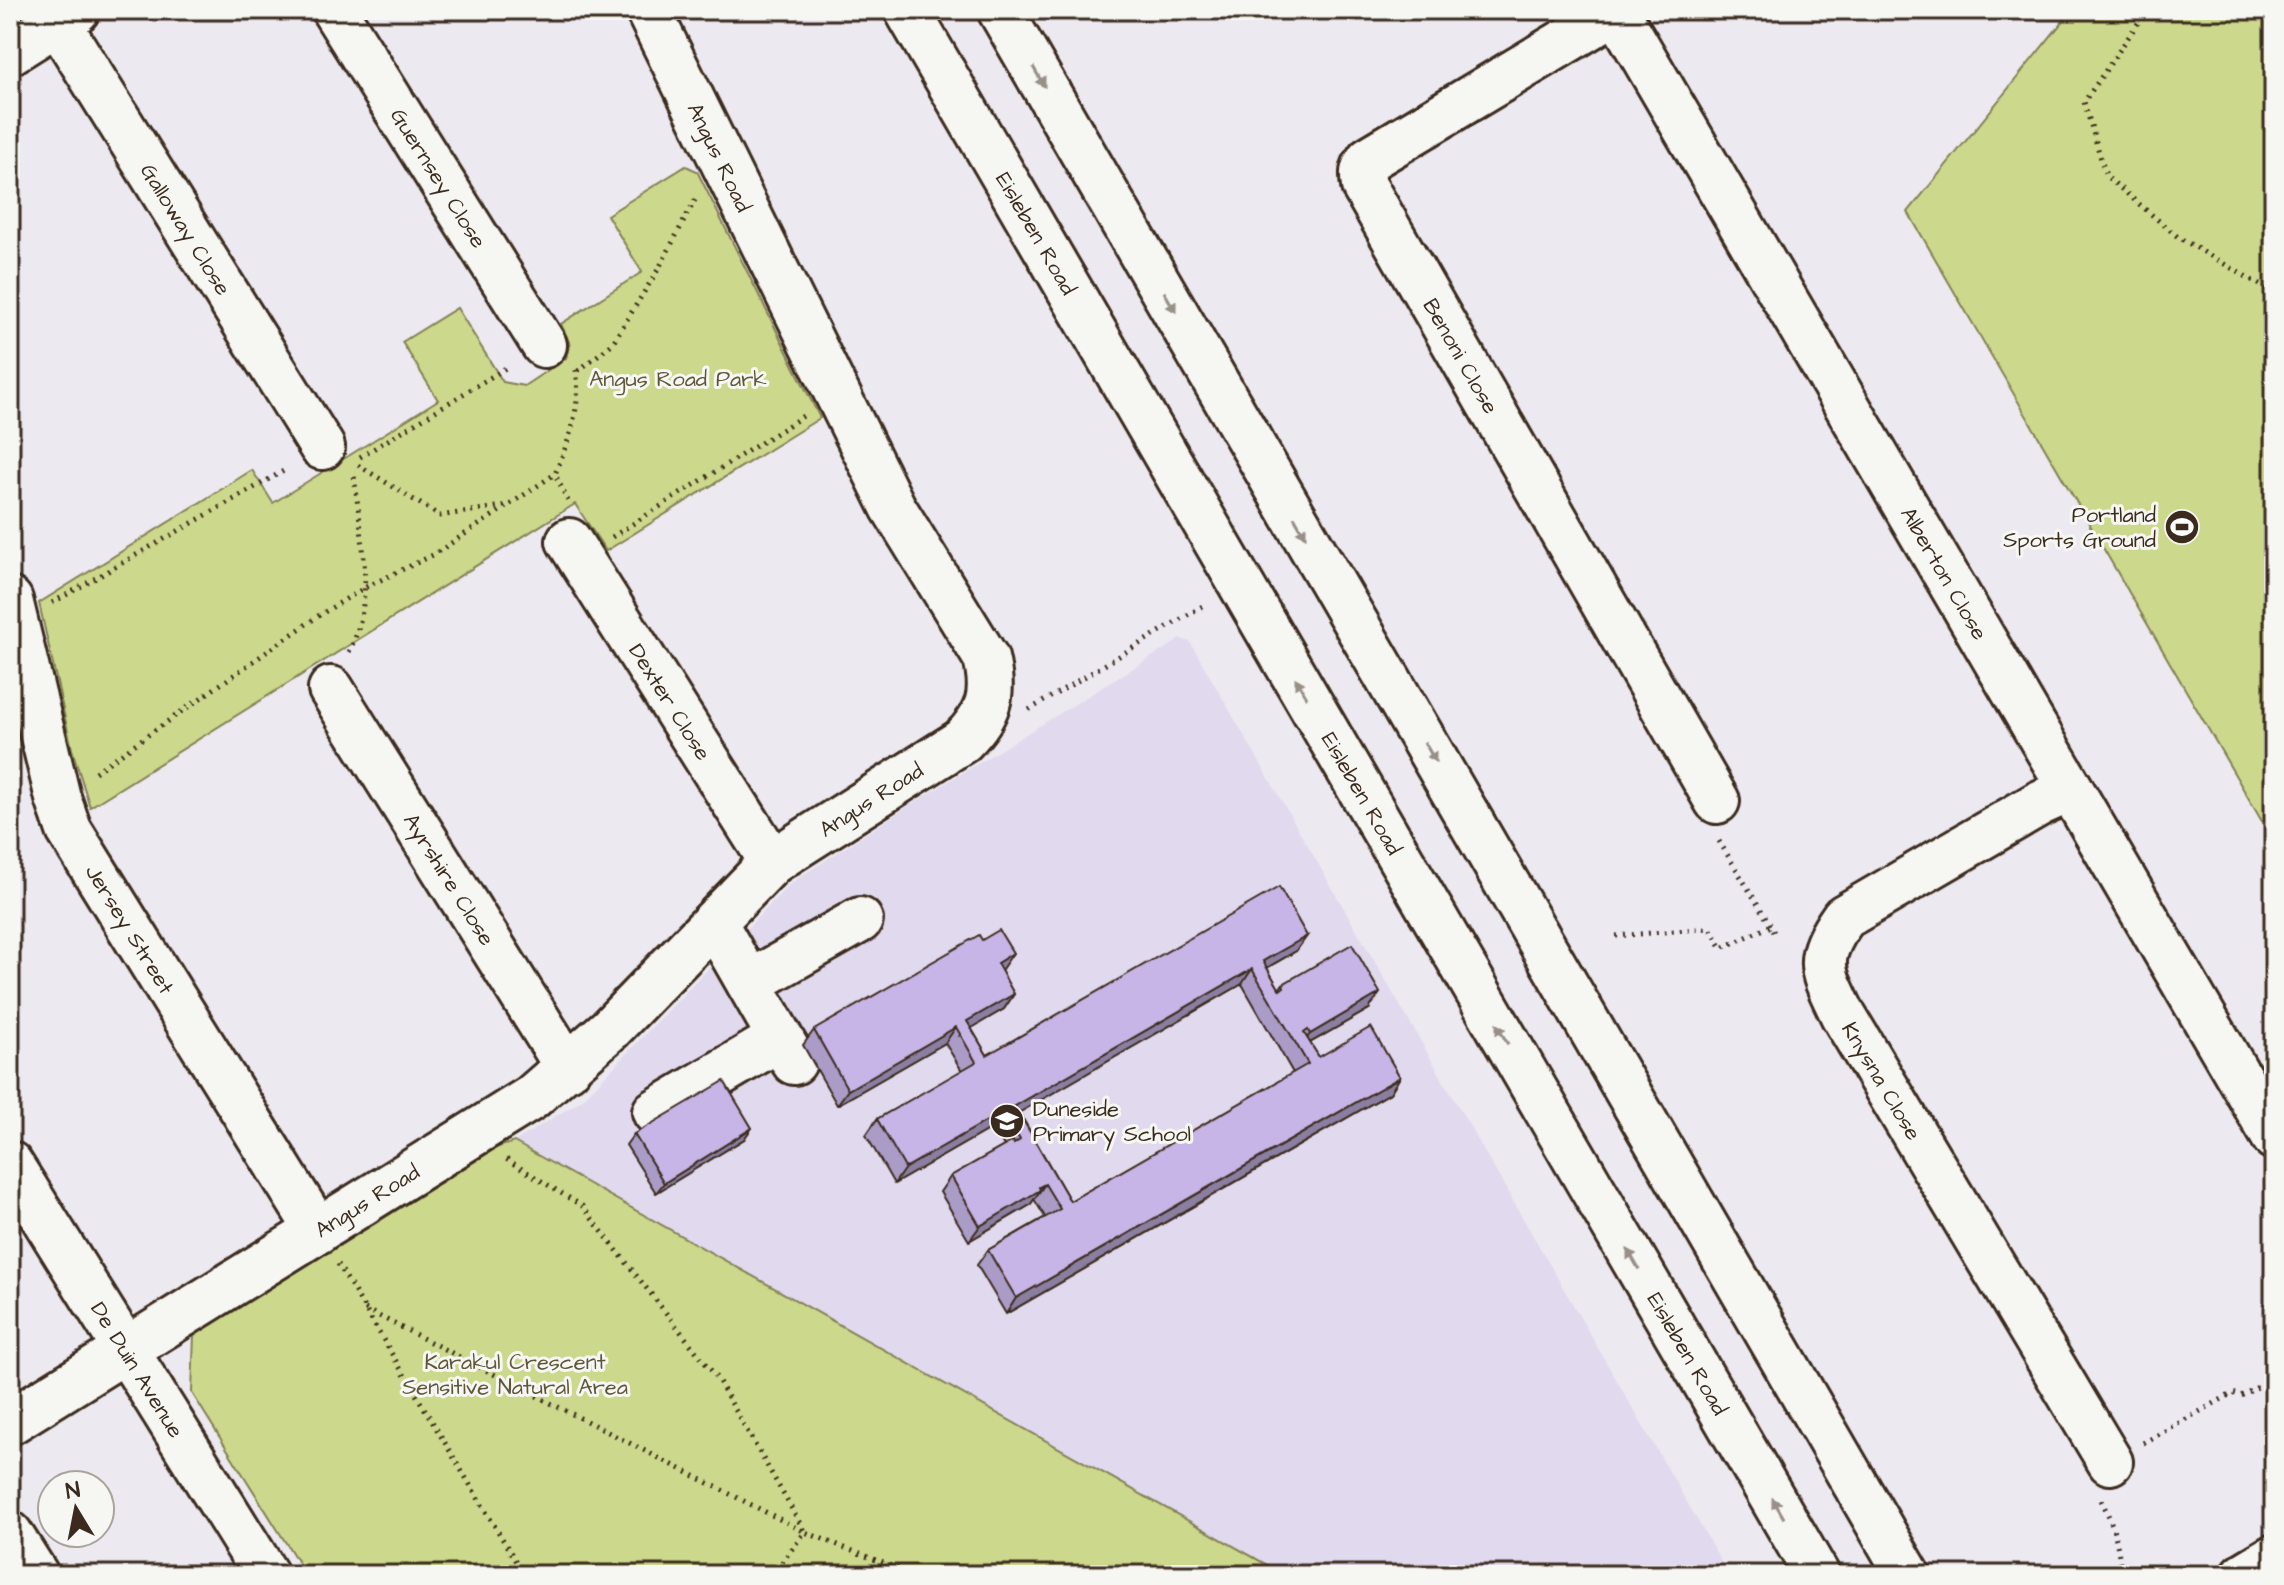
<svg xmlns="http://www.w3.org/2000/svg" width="2284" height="1585" viewBox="0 0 2284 1585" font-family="'Architects Daughter',sans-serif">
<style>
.built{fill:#e1d9ed}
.green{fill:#ccd88c;stroke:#848155;stroke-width:2}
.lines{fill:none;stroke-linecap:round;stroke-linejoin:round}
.minor-casing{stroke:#3b2a1e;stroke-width:50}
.major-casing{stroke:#3b2a1e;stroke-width:50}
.path{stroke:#3b2a1e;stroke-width:5;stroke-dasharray:2 6;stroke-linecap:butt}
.minor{stroke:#f6f6f2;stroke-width:44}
.major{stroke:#f6f6f2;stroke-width:44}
.wall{fill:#aa9cc6;stroke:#3b2a1e;stroke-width:2;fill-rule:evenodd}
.shaded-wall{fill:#8b7fa1;stroke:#3b2a1e;stroke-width:2}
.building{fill:#c6b5e6;stroke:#3b2a1e;stroke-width:2;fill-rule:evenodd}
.oneway{fill:#989088}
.labels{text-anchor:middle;stroke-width:6;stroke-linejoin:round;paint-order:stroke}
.street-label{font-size:22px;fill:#3b2a1e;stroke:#f6f6f2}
.park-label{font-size:22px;fill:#5f563a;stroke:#f6f6f2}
.poi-label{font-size:22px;fill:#3b2a1e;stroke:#f6f6f2;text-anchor:end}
</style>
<rect width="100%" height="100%" fill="#ece9f0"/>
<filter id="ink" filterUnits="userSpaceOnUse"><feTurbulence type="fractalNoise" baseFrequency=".0125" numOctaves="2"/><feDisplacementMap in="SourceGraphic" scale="16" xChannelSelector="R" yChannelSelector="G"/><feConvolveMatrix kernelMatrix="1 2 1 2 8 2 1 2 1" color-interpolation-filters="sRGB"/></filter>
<g filter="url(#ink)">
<polygon class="built" points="1181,639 1190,642 1729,1575 1285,1575 514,1142 582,1100 791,883 907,807"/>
<g class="green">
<polygon points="2072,10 2274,10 2274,842 1908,212"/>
<polygon points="686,166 697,171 820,418 606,551 575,504 90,807 72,749 39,603 252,470 273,503 438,400 402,342 457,308 503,382 524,386 566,358 570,344 561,324 642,272 607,215"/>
<polygon points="514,1142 1285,1575 306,1575 192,1393 194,1334 495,1148"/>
</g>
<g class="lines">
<g class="minor-casing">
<g id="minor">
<path id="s1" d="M 50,10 L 322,447"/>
<path id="s2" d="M 334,10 L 544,345"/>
<path id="s3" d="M 1616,10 L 2274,1137"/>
<path id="s4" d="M 1616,11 L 1369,159 C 1362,169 1362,174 1364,186 L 1717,801"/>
<polyline points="10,52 77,10"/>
<path id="s5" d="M 569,541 L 772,862"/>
<path id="s6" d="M 10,600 L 58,798 L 69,830 L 318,1231"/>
<path id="s7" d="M 331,689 L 568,1068"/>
<path id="s8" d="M 2071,789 L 2040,803 L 1844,917 C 1813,961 1822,971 1843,1015 L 2110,1462"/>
<polyline points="714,922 794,1062"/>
<polyline points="749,983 860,920"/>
<polyline points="655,1112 780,1038"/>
<path id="s9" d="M 10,1164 L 266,1575"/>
<path id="s10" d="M 10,1422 L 531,1098 L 610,1029 L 772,862 L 962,741 C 989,714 995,694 986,658 L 893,507 L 648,10"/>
<polyline points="10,1534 36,1575"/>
<polyline points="2244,1575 2274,1557"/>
</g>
</g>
<g class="major-casing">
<g id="major">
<path id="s11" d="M 907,10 L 1817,1575"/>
<polyline points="1000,10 1908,1575"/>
</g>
</g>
<g class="path">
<polyline points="2147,10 2084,102 2106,176 2178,237 2274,293"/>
<polyline points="578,371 612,344 659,268 695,200"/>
<polyline points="360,457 509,366"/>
<polyline points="358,465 440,516 509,505 555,474"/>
<path d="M 568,501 L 555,474 C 569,440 582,407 576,370"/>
<polyline points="612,537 803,416"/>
<polyline points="52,603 287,469"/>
<path d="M 349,652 C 377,596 360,533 354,474"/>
<polyline points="1029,710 1206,604"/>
<polyline points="95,772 321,614 366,587 433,555 506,507"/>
<polyline points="1719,841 1771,926"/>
<polyline points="1616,936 1710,928 1722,948 1771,926 1775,935"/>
<polyline points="338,1264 524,1575"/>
<polyline points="365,1309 805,1532 717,1378 582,1206 506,1159"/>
<polyline points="2143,1443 2233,1393 2241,1396 2274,1378"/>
<path d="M 2101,1500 C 2114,1524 2119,1547 2121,1575"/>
<polyline points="772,1575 805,1532 914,1575"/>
</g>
<use href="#minor" class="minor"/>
<use href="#major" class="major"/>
</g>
<g class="wall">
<path d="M 1307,936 L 1296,951 L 1267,968 L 1279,989 L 1283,984 L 1369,1009 L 1310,1043 L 1319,1057 L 1400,1077 L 1390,1093 L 1006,1314 L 977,1265 L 988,1250 L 1045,1217 L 1034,1199 L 1030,1205 L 969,1241 L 940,1192 L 951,1176 L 1004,1146 L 993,1127 L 894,1184 L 866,1135 L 877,1119 L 962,1071 L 945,1043 L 837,1105 L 803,1045 L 814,1030 L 1002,969 L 1000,970 L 1014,994 L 1004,1009 L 971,1028 L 987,1055 ZM 1242,984 L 1293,1073 L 1070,1201 L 1019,1112 Z"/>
<polygon points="634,1134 744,1139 656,1193 626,1145"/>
</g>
<g class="shaded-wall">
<polygon points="1307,936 1296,951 1256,974 1263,961"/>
<polygon points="1013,953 1002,969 986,979 997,963"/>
<polygon points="1252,969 1242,984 1008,1119 1015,1106"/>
<polygon points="1380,993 1369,1009 1299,1049 1310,1034"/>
<polygon points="1014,994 1004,1009 960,1035 967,1021"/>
<polygon points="956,1027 945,1043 837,1105 848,1090"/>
<polygon points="1400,1077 1390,1093 1006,1314 1016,1298"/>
<polygon points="1004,1111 993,1127 894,1184 905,1168"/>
<polygon points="752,1128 744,1139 656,1193 664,1183"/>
<polygon points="1045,1184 1030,1205 969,1241 980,1226"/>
</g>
<g class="building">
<path d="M 1279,887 L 1307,936 L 1263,961 L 1280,990 L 1284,987 L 1283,984 L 1352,944 L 1380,993 L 1310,1034 L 1308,1030 L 1304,1033 L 1319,1057 L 1371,1027 L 1400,1077 L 1016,1298 L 988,1250 L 1060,1209 L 1045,1184 L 1039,1187 L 1040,1190 L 980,1226 L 951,1176 L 1013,1141 L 1014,1144 L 1020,1140 L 1004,1111 L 905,1168 L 877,1119 L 976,1062 L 956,1027 L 848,1090 L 814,1030 L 979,935 L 982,940 L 999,930 L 1013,953 L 997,963 L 1014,994 L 967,1021 L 987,1055 ZM 1252,969 L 1308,1064 L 1070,1201 L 1015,1106 Z"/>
<polygon points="724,1081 752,1128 664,1183 634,1134"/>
</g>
<defs><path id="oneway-solid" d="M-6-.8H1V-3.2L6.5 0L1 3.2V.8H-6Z" transform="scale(2)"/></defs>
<g class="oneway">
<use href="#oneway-solid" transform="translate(1039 77) rotate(60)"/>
<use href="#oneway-solid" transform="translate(1170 302) rotate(60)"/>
<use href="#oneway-solid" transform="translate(1300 527) rotate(60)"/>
<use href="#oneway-solid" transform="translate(1301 688) rotate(-120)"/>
<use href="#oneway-solid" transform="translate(1430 752) rotate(60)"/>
<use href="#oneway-solid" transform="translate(1502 1034) rotate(-120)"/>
<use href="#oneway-solid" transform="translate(1633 1259) rotate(-120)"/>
<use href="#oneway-solid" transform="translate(1778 1508) rotate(-120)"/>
</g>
</g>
<defs>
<g id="stadium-disc" transform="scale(1.8)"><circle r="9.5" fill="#3b2a1e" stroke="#f6f6f2"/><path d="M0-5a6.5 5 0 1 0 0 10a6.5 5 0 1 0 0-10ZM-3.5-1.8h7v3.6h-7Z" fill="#fff"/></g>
<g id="school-disc" transform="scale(1.8)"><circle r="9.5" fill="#3b2a1e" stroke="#f6f6f2"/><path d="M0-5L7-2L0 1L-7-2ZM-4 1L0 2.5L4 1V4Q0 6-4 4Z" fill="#fff"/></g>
</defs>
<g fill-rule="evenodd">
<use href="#stadium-disc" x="2182" y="527"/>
<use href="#school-disc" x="1007" y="1121"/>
</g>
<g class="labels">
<g class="street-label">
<text transform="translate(720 157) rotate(64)" y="8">Angus Road</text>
<text dy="8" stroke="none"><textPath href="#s2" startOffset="198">Guernsey Close</textPath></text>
<text dy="8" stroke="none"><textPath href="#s1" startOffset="258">Galloway Close</textPath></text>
<text dy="8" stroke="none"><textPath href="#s11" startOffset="258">Eisleben Road</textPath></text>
<text dy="8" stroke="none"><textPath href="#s4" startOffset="512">Benoni Close</textPath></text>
<text dy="8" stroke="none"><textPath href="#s3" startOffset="652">Alberton Close</textPath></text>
<text dy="8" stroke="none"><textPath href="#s5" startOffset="190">Dexter Close</textPath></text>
<text dy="8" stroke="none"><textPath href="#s11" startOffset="906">Eisleben Road</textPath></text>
<text dy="8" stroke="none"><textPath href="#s10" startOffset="1068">Angus Road</textPath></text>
<text dy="8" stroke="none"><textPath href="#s7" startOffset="224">Ayrshire Close</textPath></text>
<text dy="8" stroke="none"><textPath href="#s6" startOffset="354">Jersey Street</textPath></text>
<text dy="8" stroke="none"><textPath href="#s8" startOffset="444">Knysna Close</textPath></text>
<text dy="8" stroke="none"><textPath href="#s10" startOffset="420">Angus Road</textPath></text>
<text dy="8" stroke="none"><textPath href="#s11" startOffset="1554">Eisleben Road</textPath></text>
<text dy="8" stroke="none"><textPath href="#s9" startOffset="242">De Duin Avenue</textPath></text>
</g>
<g class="park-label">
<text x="678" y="386">Angus Road Park</text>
<text x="515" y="1369">Karakul Crescent<tspan x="515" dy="25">Sensitive Natural Area</tspan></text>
</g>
<g class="poi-label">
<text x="2156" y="522">Portland<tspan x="2156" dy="25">Sports Ground</tspan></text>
<text x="1033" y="1116" text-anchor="start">Duneside<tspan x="1033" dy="25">Primary School</tspan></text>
</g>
</g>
<rect width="2284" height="1585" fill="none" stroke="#f6f6f2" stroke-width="40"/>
<rect x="20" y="20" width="2244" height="1545" fill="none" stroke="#3b2a1e" stroke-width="3" filter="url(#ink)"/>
<g transform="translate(76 1509) rotate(350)"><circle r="38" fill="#f6f6f2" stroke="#aba49d" stroke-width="2"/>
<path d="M0-6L14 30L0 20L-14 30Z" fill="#3b2a1e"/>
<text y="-12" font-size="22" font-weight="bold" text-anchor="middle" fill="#3b2a1e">N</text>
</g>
</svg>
